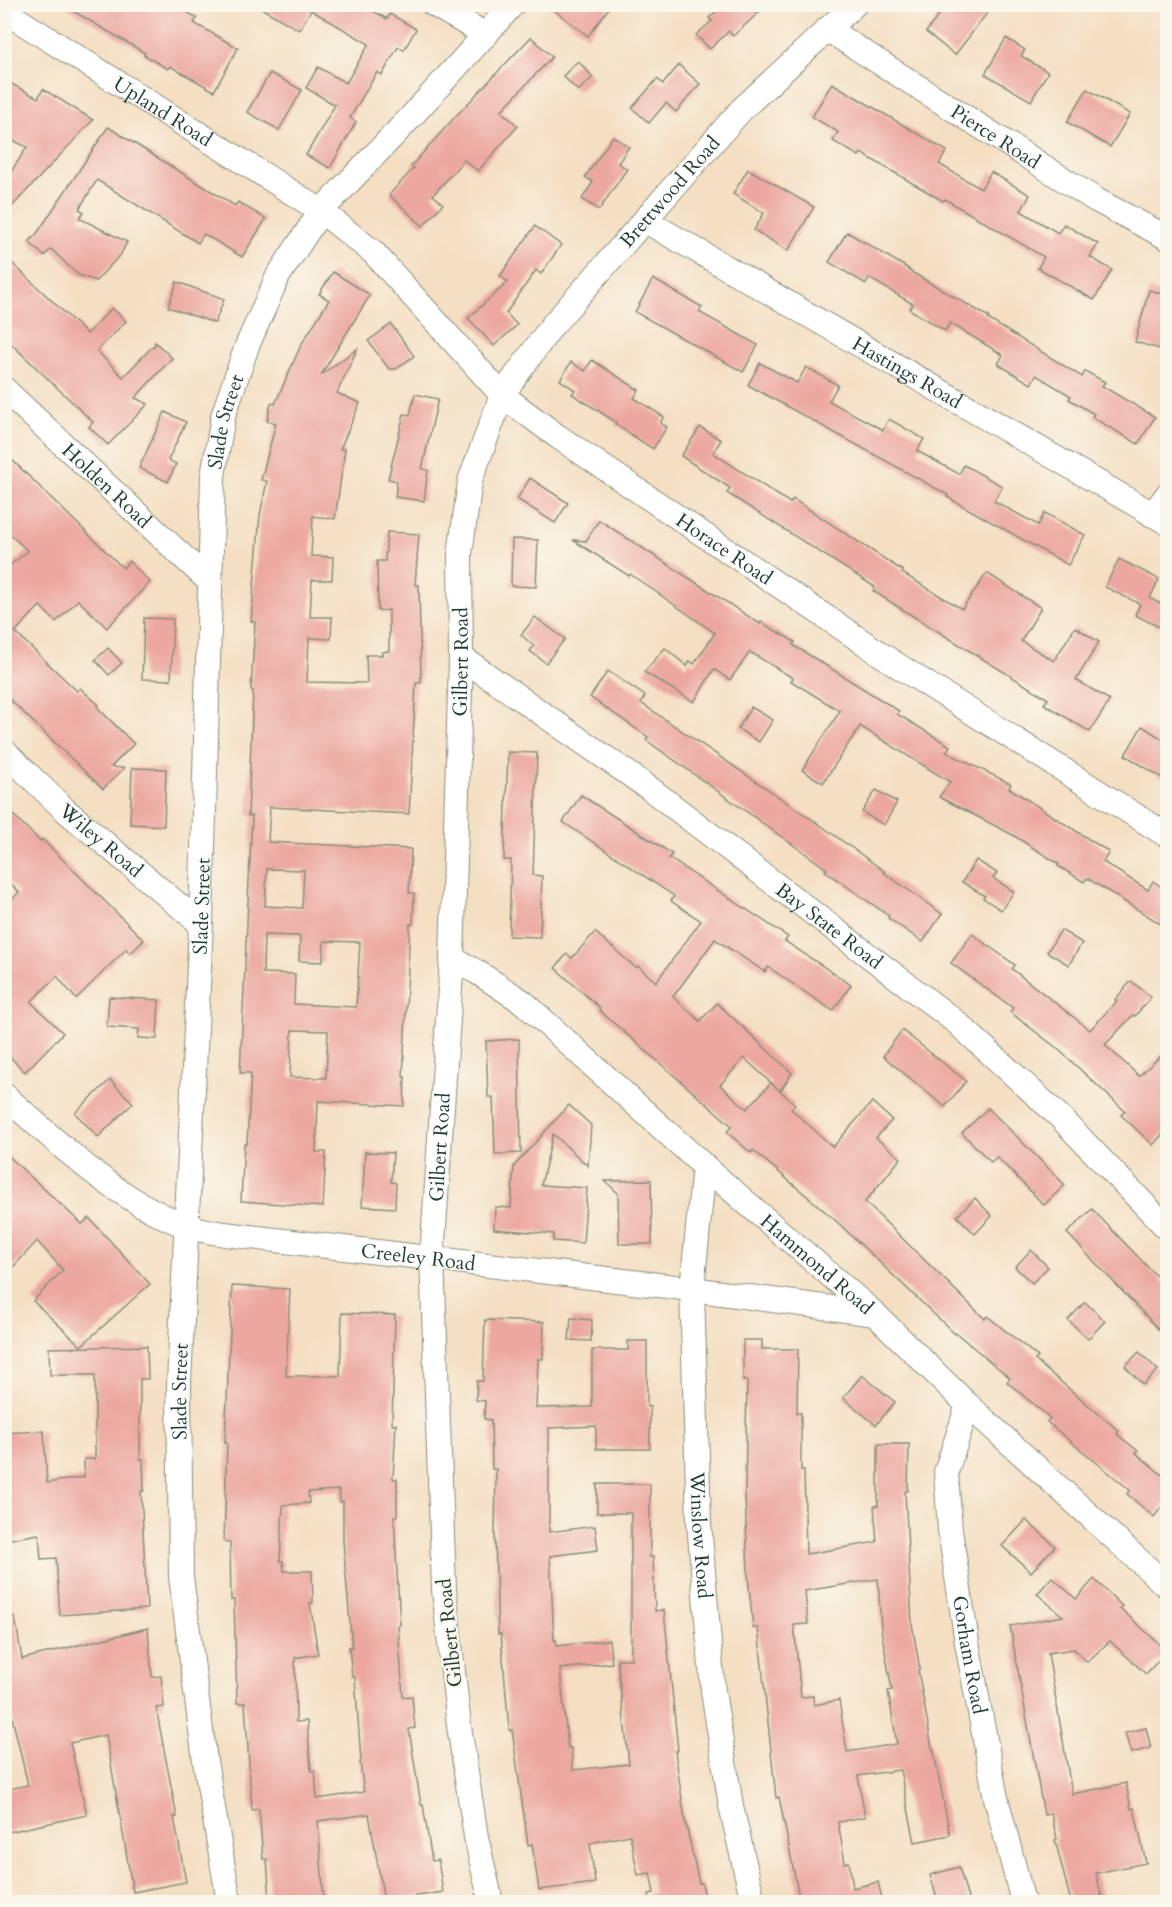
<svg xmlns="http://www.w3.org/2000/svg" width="1172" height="1907" viewBox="0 0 1172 1907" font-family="Cardo,serif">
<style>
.building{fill:#eca8a0;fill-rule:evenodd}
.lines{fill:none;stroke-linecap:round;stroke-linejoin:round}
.minor-casing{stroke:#8a8e7c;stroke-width:26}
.minor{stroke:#fff;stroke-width:24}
.labels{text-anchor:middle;stroke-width:5;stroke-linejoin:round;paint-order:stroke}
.street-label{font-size:20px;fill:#1f3d34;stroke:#fbf7ec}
</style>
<rect width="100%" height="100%" fill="#fbf7ec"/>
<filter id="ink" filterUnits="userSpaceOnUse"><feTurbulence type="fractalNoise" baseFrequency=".0167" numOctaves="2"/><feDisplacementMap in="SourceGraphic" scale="12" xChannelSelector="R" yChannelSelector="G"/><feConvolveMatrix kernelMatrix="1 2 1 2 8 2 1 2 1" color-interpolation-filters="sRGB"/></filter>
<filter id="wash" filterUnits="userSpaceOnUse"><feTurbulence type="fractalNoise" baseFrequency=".008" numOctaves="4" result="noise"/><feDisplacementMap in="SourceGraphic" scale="24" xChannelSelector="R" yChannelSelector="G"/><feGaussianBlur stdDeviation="1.35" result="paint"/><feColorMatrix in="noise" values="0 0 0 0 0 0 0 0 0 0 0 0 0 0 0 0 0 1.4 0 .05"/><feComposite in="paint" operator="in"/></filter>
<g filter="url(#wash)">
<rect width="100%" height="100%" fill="#f4dfc3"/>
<g id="blocks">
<g class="building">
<polygon points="61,4 174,4 197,18 194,23 238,48 214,91 170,66 168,69 144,55 145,53"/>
<polygon points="254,4 361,4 387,19 390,14 416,29 404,50 398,47 382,75 377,72 350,118 356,122 330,168 306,155 335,105 306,88 318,67 346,83 369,44 311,10 299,30"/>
<polygon points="546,4 612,4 588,36"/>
<polygon points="724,4 768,4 733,36 729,31 710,49 696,35 712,21 709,18"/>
<polygon points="947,4 994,4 955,55 926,32"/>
<polygon points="531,37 552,57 501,111 518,126 478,171 464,160 433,195 443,204 423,226 389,195 414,168 411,166 454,118"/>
<polygon points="1006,38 1025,50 1021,56 1048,72 1031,101 985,74"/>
<polygon points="578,61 593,77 578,91 563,76"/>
<polygon points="679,65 700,84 676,112 666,103 649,123 632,108 657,79 663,84"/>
<polygon points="270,73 302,90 279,130 247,112"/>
<polygon points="4,80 38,98 43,89 93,120 4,215 4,183 27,147 4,136"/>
<polygon points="832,83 947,151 939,164 981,189 991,172 1030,195 1021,211 1058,233 1064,224 1098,244 1090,257 1112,270 1094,300 1038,268 1044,257 945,199 943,201 861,153 859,156 833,141 838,132 812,117"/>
<polygon points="1087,89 1130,114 1110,147 1067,122"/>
<polygon points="108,127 235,206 238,202 266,219 242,257 204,234 198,243 97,180 79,209 84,212 79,218 127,242 121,254 96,281 78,275 51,249 44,256 29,242 38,232"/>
<polygon points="613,136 629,147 618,163 627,169 599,210 582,199 593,182 585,177"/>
<polygon points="748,169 814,207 788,251 754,230 764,213 733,194"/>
<polygon points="535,226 561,245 541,274 536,270 506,313 517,325 494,346 468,318 508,282 500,276"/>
<polygon points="847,232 909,269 908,270 989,317 988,319 1082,377 1085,371 1105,382 1102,386 1155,417 1138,444 1092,417 1094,414 1069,399 1071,396 1036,375 1031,384 998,364 1003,355 950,323 945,331 909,309 913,304 869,278 866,284 829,262"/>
<polygon points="13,264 87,334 112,308 126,321 97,351 123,377 153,346 154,347 155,342 172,358 135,398 148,404 108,445 89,427 93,422 4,337 4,273"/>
<path d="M 333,272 L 370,295 L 321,375 L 357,349 L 337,393 L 360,403 L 340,449 L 345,449 L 335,519 L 313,516 L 311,556 L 333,557 L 332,580 L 312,580 L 310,617 L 332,617 L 331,639 L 309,638 L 307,682 L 367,683 L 366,655 L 382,655 L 382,652 L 389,651 L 389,610 L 378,611 L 377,561 L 385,561 L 387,532 L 419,534 L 415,585 L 419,585 L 421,683 L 416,683 L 409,814 L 270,807 L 268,842 L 411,849 L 409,893 L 414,893 L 413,924 L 410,924 L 403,1077 L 405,1077 L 404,1106 L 318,1101 L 316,1152 L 326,1152 L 323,1207 L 241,1201 L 244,1144 L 247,1144 L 251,1073 L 240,1073 L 252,816 L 248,816 L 253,691 L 251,690 L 255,622 L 251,621 L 260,515 L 267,481 L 261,480 L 276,423 L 267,421 L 271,403 L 275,404 L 301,345 L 329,300 L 319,294 ZM 267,869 L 304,870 L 302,908 L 265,906 ZM 264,935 L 300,936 L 299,961 L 323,962 L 324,941 L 360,942 L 356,1007 L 294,1004 L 295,974 L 263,973 ZM 292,1030 L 328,1031 L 326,1078 L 290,1077 Z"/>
<polygon points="653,279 702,307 699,312 758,345 743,372 635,312"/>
<polygon points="177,282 224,299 215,323 168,307"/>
<polygon points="1149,290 1167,295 1167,351 1135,342"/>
<polygon points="391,324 414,356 396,369 389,369 368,341"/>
<polygon points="592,360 639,390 634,398 664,417 660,423 667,427 653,449 615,424 616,422 572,394 575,390 560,380 571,362 585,371"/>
<polygon points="760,363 797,383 806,367 838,385 829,401 883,430 889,419 924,439 917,451 959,474 964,465 1002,486 994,501 1038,525 1045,513 1085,535 1068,565 947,497 948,495 748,385"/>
<polygon points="415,394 438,399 422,469 428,470 424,501 395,497 397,481 388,479 404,414 410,415"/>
<polygon points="165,412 186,422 168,460 176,464 168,482 139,468"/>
<polygon points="700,427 721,440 713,453 790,503 793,499 903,571 902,573 962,609 987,573 1041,608 1021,641 1054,661 1075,627 1099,642 1076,680 1110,700 1090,732 1044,704 1048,699 908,613 873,591 875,587 727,493 730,488 681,456"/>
<polygon points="4,452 123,568 129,561 150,582 107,628 78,600 56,622 40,606 15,632 77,691 80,688 99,705 97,707 134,744 111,767 124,768 103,789 4,694 4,570 28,551 4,529"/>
<polygon points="530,478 568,503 555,523 517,499"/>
<polygon points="599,520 760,624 761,622 795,642 793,645 899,711 897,714 950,746 946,752 1011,784 1009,788 1109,852 1103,862 1148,890 1153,881 1167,891 1167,928 1087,878 1084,882 1058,866 1059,864 1011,834 939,797 950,782 860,726 823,783 802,770 840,711 791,681 793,678 750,652 730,680 714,669 694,702 644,672 665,648 687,666 690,661 694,664 715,633 630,574 629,576 573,540 586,541"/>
<polygon points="512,539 538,540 536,587 511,586"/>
<polygon points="1119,559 1159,579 1150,598 1167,607 1159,627 1135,615 1140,604 1105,587"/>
<polygon points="535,617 565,639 546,663 530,651 534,646 521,635"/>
<polygon points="144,618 173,619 171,680 142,679"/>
<polygon points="108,648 122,663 109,675 95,660"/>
<polygon points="608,671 645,696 641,703 823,827 884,871 883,872 942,914 923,942 888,918 889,916 825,871 827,869 646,740 648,737 590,697"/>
<polygon points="751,707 773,720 759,742 738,729"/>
<polygon points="1142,726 1167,742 1167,781 1125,755"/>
<polygon points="508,752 537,753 533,875 542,876 540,937 509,936 511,860 504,860"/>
<polygon points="132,768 166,769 164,826 130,824"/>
<polygon points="876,790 897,802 884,825 862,812"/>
<polygon points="581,795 672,854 669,858 788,937 785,941 851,985 833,1011 768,967 765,972 715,939 673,997 700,1021 717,1003 792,1073 780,1091 744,1058 720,1085 747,1109 771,1083 795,1104 791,1109 833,1147 872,1102 892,1120 876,1138 901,1158 865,1202 985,1319 987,1316 1038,1357 1035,1360 1119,1431 1117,1434 1138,1451 1136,1453 1167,1479 1167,1500 1154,1517 1127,1494 1130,1490 1047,1422 1050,1418 1007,1382 1010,1378 956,1333 955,1334 835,1220 753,1150 751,1153 727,1132 732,1126 599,1010 600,1008 555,968 567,954 572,958 595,932 636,968 638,966 656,982 701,921 671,901 674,896 563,822"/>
<polygon points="4,806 40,841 42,839 144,940 130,954 126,949 76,999 57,976 31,1002 63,1033 25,1072 4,1051 4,908 19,892 4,877"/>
<polygon points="976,860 997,873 993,878 1014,892 1001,910 983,898 985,896 962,882"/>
<polygon points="1061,930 1082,943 1069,965 1047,952"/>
<polygon points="972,934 1015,965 1012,969 1090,1030 1117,1001 1115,1000 1131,981 1151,997 1135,1016 1133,1015 1105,1045 1139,1076 1167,1050 1167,1129 1153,1145 1121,1115 1125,1111 1058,1049 1010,1012 1013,1008 951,963"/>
<polygon points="109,997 159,1000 157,1039 138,1038 139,1029 107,1027"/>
<polygon points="902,1030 966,1081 945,1107 883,1056"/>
<polygon points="519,1039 521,1153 495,1154 493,1097 488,1097 486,1041"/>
<polygon points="110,1080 133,1103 98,1137 75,1113"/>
<polygon points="569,1105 591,1125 588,1166 553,1134 541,1185 587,1188 583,1243 553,1241 554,1234 494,1229 495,1207 511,1208 514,1166"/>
<polygon points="988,1108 1065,1185 1044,1205 997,1157 991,1162 962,1133"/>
<polygon points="4,1152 82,1224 89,1218 150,1284 81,1346 33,1301 63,1270 37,1241 4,1277"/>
<polygon points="365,1152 393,1153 391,1182 396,1183 395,1208 362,1206"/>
<polygon points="651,1180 652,1244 619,1244 618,1193 605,1181"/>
<polygon points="975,1198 992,1216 975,1234 957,1216"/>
<polygon points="1092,1209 1167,1287 1167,1338 1067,1233"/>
<polygon points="1031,1250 1048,1267 1032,1283 1015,1267"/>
<path d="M 232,1286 L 290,1289 L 286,1376 L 340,1376 L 342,1313 L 395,1315 L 392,1424 L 396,1424 L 393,1479 L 397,1479 L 397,1516 L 394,1516 L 400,1625 L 398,1625 L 403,1697 L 412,1696 L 415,1728 L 409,1729 L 421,1805 L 423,1805 L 432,1861 L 438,1860 L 443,1892 L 384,1901 L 369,1814 L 318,1821 L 324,1902 L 270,1902 L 267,1859 L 263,1859 L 259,1809 L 252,1810 L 245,1703 L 237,1703 L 234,1600 L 231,1600 L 230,1542 L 224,1542 L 227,1443 L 225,1443 ZM 339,1490 L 340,1502 L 343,1501 L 343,1541 L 352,1647 L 349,1647 L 352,1677 L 355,1677 L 361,1761 L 360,1762 L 364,1792 L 317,1799 L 315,1771 L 311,1771 L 307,1721 L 296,1722 L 295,1658 L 318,1654 L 310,1603 L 313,1603 L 312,1571 L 284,1571 L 283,1561 L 280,1561 L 283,1505 L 309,1503 L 308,1492 Z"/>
<polygon points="1085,1302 1105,1321 1088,1339 1068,1320"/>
<polygon points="571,1318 592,1320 591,1341 569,1340"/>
<polygon points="485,1320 544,1322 543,1359 538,1359 536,1408 592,1407 592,1350 628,1350 628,1341 647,1341 647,1407 650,1407 650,1449 596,1449 596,1426 549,1428 549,1532 595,1526 598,1550 550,1556 554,1640 556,1640 557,1646 609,1640 612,1663 560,1669 568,1748 571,1748 573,1770 629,1764 617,1659 631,1659 631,1513 597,1513 597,1484 650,1484 650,1557 653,1557 655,1611 664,1610 678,1751 675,1751 685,1820 699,1883 702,1883 706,1902 650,1902 649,1894 654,1893 650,1873 638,1875 630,1835 590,1843 595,1883 539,1890 532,1844 528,1845 512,1730 509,1730 501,1634 498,1634 495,1539 496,1469 492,1469 491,1420 484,1419 485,1401 476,1400 477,1381 483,1381"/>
<path d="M 743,1340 L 762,1340 L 762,1349 L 798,1349 L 797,1413 L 801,1413 L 801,1470 L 804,1470 L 806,1554 L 877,1542 L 874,1506 L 878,1506 L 878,1444 L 909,1444 L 908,1491 L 905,1491 L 912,1624 L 920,1669 L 918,1670 L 932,1748 L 933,1748 L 950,1835 L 915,1842 L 900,1770 L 858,1776 L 865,1817 L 838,1822 L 845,1863 L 849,1862 L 853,1888 L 878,1882 L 883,1902 L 824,1902 L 823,1898 L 817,1899 L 818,1902 L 800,1902 L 779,1797 L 776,1798 L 758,1628 L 753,1628 L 748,1574 L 745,1495 L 747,1381 L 743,1381 ZM 878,1579 L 881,1629 L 892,1690 L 888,1691 L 897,1744 L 847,1752 L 839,1700 L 814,1705 L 813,1696 L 801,1697 L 794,1625 L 808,1624 L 805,1591 Z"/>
<polygon points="147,1346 148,1379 140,1379 140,1459 143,1459 144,1491 141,1491 147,1609 60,1615 56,1558 41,1559 39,1534 6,1540 4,1531 4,1433 44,1431 47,1483 84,1477 84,1459 95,1459 95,1375 50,1375 49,1348"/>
<polygon points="1139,1352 1158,1370 1143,1385 1125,1366"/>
<polygon points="862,1375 895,1402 876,1425 843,1398"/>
<polygon points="1026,1520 1055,1546 1031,1572 1002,1546"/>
<polygon points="1052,1577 1076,1599 1094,1579 1122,1606 1120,1608 1167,1651 1146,1674 1110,1641 1087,1662 1074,1649 1048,1653 1072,1794 1126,1783 1131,1809 1134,1808 1146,1863 1096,1873 1103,1902 1071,1902 1055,1840 1057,1839 1051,1813 1044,1815 1010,1626 1063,1616 1037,1594"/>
<polygon points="15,1617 22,1659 148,1628 152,1677 161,1676 164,1707 156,1708 177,1817 174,1817 186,1882 133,1892 106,1735 70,1743 87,1815 4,1833 4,1790 28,1785 8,1700 4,1701 4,1618"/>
<polygon points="1146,1728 1151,1748 1131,1753 1125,1733"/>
<polygon points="959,1867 969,1902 938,1902 930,1875"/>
</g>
</g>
</g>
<g filter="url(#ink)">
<use href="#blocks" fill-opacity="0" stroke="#8a8e7c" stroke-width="1.5"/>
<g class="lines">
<g class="minor-casing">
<g id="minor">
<polyline points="433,4 486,35"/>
<path id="s1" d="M 4,11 L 321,211 L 374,253 L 502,395 L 557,436 L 897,665 L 1168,836"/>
<path id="s2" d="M 827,29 L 1096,200 L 1168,238"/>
<path id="s3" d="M 646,221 L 1168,523"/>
<path id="s4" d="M 4,389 L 210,582"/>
<polyline points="1152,515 1168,494"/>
<path id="s5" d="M 461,657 L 649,788 L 956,1022 L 1059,1116 L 1168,1229"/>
<path id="s6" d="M 4,751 L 64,809 L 201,924"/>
<path id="s7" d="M 452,959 L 477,972 L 523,1002 L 704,1166 L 875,1314 L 968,1405 L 1168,1587"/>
<path id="s8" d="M 4,1095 C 60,1145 114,1198 184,1225 C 197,1230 212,1232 225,1234 L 692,1289 L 875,1314"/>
<path id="s9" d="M 704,1166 L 692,1289 L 699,1523 L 713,1691 L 731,1806 L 753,1902"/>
<path id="s10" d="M 968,1405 L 946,1472 L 950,1530 L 967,1643 L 996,1798 L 1023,1902"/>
<path id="s11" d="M 229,1902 L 205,1761 L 181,1577 L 179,1383 L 201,924 L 213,476 L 223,416 L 247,346 L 278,276 L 321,211 L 410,118 L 513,4"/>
<path id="s12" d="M 491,1902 L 476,1837 L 459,1726 L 444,1590 L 432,1257 L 452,959 L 461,657 L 460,554 L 470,481 L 502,395 L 551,327 L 742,109 L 855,4"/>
</g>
</g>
<use href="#minor" class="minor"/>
</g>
</g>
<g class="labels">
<g class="street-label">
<text dy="7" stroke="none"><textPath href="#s1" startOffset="188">Upland Road</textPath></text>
<text dy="7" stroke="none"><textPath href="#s2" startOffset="200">Pierce Road</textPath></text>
<text dy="7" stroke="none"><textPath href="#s12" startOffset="1782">Brettwood Road</textPath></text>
<text dy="7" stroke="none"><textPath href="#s3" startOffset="302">Hastings Road</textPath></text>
<text dy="7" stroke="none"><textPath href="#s11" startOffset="1486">Slade Street</textPath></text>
<text dy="7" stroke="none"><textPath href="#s4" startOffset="141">Holden Road</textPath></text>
<text dy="7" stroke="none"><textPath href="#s1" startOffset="904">Horace Road</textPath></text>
<text dy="7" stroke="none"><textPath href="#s12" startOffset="1245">Gilbert Road</textPath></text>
<text dy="7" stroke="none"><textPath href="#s6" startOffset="132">Wiley Road</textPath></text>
<text dy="7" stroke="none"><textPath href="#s11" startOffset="1000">Slade Street</textPath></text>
<text dy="7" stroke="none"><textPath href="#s5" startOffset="456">Bay State Road</textPath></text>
<text dy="7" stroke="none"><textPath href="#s12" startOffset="759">Gilbert Road</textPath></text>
<text dy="7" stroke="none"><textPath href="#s8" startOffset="460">Creeley Road</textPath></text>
<text dy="7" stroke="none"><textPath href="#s7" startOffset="477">Hammond Road</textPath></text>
<text dy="7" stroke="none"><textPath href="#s11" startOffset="514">Slade Street</textPath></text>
<text dy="7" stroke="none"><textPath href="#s9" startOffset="370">Winslow Road</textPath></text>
<text transform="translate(449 1633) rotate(-96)" y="7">Gilbert Road</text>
<text dy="7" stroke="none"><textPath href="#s10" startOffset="255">Gorham Road</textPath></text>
</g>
</g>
<rect width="1172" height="1907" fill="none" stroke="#fbf7ec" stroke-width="24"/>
</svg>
